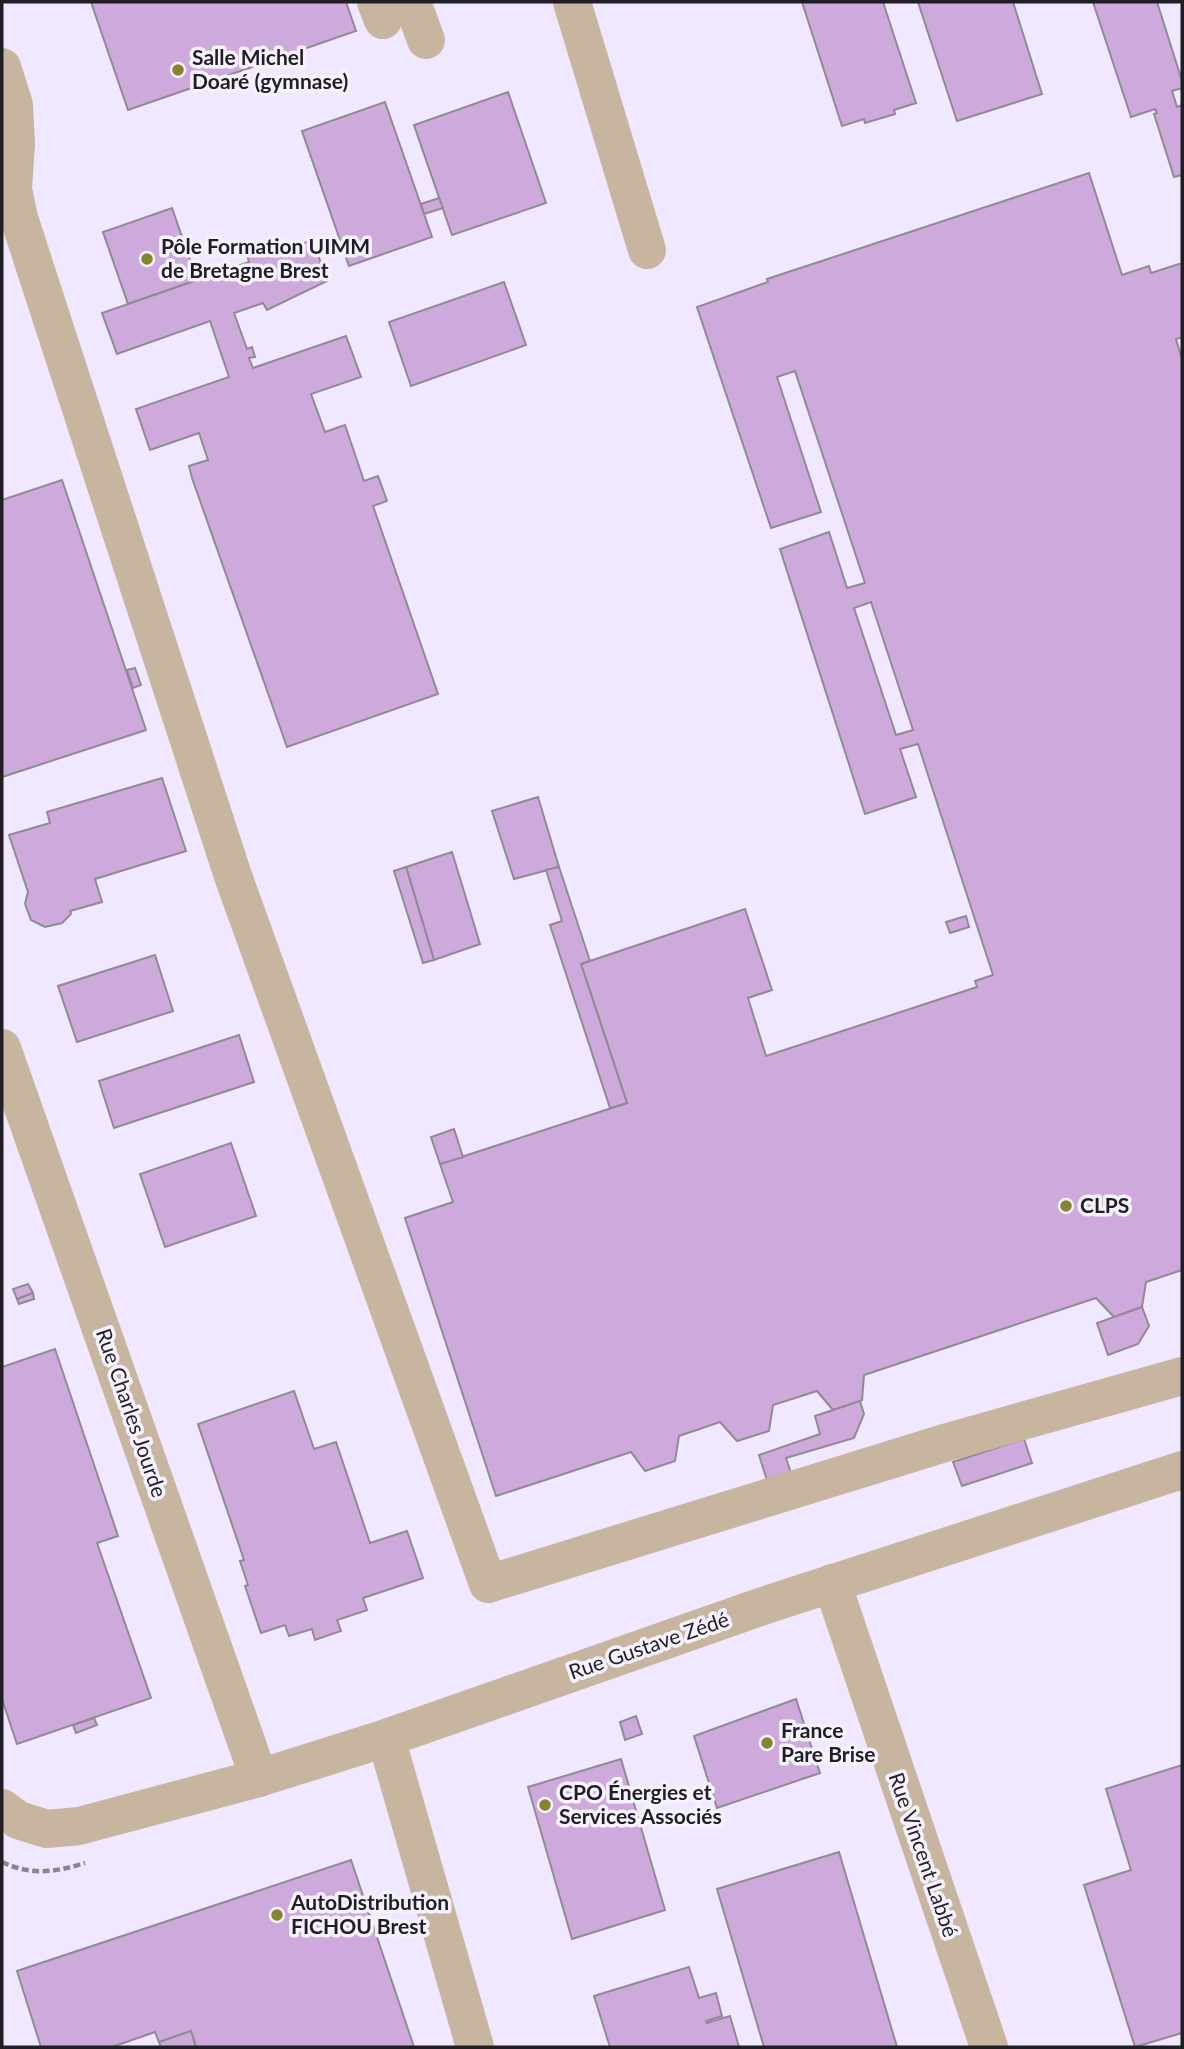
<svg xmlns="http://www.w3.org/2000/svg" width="1184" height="2049" viewBox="0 0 1184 2049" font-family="Lato,sans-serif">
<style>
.built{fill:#efe8fe}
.building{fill:#ceaadc;stroke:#928996;stroke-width:2;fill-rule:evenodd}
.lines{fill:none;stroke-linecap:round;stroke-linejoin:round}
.path{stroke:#89868f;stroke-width:4.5;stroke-dasharray:7 3.5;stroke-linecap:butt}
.minor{stroke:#c7b59f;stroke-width:38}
.poi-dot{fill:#86842e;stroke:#f5f1fd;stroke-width:2.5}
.labels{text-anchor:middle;stroke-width:7;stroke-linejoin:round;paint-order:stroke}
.poi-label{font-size:21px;font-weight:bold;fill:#201e24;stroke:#f5f1fd;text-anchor:start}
.street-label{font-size:21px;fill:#201e24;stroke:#f5f1fd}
</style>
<rect width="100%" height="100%" fill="#f5f1fd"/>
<rect class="built" x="2" y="2" width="1180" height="2045"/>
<g class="building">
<polygon points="91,2 346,2 356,31 128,110"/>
<polygon points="802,2 883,2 916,103 894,110 895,114 865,123 864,119 842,126"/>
<polygon points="918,2 1013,2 1042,94 957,121"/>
<polygon points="1093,2 1157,2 1182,81 1182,88 1172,91 1177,107 1182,105 1182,175 1174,177 1154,114 1157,113 1155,109 1131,117"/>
<polygon points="508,92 546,203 452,235 414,125"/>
<polygon points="385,102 432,237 349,266 302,131"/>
<path d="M 1089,173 L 1122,275 L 1149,266 L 1151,273 L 1182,263 L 1182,337 L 1176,339 L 1182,359 L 1182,1270 L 1146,1282 L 1142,1307 L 1114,1317 L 1096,1298 L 864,1375 L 862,1400 L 860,1401 L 833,1410 L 817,1391 L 773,1405 L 769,1431 L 737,1441 L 720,1422 L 679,1436 L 675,1461 L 645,1471 L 631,1452 L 496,1496 L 405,1218 L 453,1202 L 440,1164 L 627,1103 L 581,964 L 745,909 L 772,990 L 748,998 L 766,1056 L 977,987 L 975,981 L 993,975 L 918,744 L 900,749 L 916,797 L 865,814 L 780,549 L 829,532 L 847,588 L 865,583 L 795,371 L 777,377 L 821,512 L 771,528 L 697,307 L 768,282 L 767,279 ZM 871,602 L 913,730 L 896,735 L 854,608 Z"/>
<polygon points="439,198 443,208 424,214 421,204"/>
<polygon points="172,208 197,280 128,304 103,232"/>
<polygon points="313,240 327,281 267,310 263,303 234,313 247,349 252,347 255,357 249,358 253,368 346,336 361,377 311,394 325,432 345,425 364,481 378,476 387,501 373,506 438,694 287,747 192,478 189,466 208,460 199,433 150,450 136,409 229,377 210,321 117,354 102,313 249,262 247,254 301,244"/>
<polygon points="504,282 526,345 411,386 389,322"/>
<polygon points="62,480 146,730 2,777 2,500"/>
<polygon points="135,668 141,685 133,688 127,670"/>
<polygon points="162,778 186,851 95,879 102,902 70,911 71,914 62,923 45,927 31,920 25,904 28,892 9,835 50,823 47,812"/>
<polygon points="538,797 559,867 514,879 492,811"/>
<polygon points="452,852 480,944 434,960 406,867"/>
<polygon points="406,867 434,960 423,963 394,871"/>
<polygon points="559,867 590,961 581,964 627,1103 610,1108 550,925 562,921 546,870"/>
<polygon points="966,916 969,927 950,933 946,922"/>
<polygon points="155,955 173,1011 77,1042 58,986"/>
<polygon points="239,1035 254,1082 114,1128 99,1081"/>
<polygon points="454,1129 463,1157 440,1164 431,1137"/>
<polygon points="231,1143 256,1216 165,1247 140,1174"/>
<polygon points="28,1284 33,1293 17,1299 13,1289"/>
<polygon points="33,1293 34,1299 19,1304 17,1299"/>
<polygon points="1142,1307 1149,1326 1138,1344 1108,1355 1097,1323"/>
<polygon points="55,1349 118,1536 97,1543 151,1698 17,1744 2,1699 2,1367"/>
<polygon points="294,1391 314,1449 336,1442 370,1543 407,1531 423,1578 363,1598 367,1610 337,1620 341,1631 315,1640 312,1629 289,1636 285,1625 261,1633 245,1586 248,1585 240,1561 244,1560 198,1424"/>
<polygon points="860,1401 864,1414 854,1438 786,1458 793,1479 769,1487 759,1455 820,1434 815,1416"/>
<polygon points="1024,1439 1032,1463 962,1486 953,1462"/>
<polygon points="796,1699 820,1773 717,1808 694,1736"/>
<polygon points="636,1716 642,1734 625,1740 620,1722"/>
<polygon points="94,1718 97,1725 76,1733 73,1725"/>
<polygon points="621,1759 665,1910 572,1939 528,1787"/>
<polygon points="1182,1765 1182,2033 1135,2047 1084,1885 1131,1870 1106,1789"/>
<polygon points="839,1852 897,2047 764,2047 717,1889"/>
<polygon points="351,1860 414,2047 196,2047 191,2031 159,2042 155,2032 112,2047 41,2047 17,1971"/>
<polygon points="689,1967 699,1998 716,1993 722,2016 706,2021 707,2023 730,2016 739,2047 610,2047 594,1996"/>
<polygon points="191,2031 196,2047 161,2047 159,2042"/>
</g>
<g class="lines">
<path class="path" d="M 2,1862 C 31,1876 56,1872 85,1863"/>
<g class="minor">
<polyline points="376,2 383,20"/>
<polyline points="412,2 426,40"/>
<polyline points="572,2 647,250"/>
<polyline points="2,67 14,105 16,144 13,189 19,218 233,876 488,1584 948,1442 1182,1376"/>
<polyline points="2,1048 259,1778"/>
<polyline points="832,1583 989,2047"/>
<polyline points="386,1738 475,2047"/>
<polyline points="2,1808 18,1820 47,1829 79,1826 259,1778 386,1738 763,1606 1182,1470"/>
</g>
</g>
<g class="poi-dot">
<circle cx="178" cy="70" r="7"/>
<circle cx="147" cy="259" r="7"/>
<circle cx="1066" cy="1206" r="7"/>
<circle cx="767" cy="1743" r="7"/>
<circle cx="545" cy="1805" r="7"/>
<circle cx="277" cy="1915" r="7"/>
</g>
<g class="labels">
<g class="poi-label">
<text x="192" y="65">Salle Michel<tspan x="192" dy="24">Doaré (gymnase)</tspan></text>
<text x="161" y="254">Pôle Formation UIMM<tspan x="161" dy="24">de Bretagne Brest</tspan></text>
<text x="1080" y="1213">CLPS</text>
<text x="781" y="1738">France<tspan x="781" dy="24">Pare Brise</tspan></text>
<text x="559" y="1800">CPO Énergies et<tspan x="559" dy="24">Services Associés</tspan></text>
<text x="291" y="1910">AutoDistribution<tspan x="291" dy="24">FICHOU Brest</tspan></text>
</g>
<g class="street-label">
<text transform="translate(131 1413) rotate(71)" y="7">Rue Charles Jourde</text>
<text transform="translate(649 1646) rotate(-19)" y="7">Rue Gustave Zédé</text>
<text transform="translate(923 1855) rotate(71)" y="7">Rue Vincent Labbé</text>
</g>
</g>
<rect width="1184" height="2049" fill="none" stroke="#201e24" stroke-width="7"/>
</svg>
